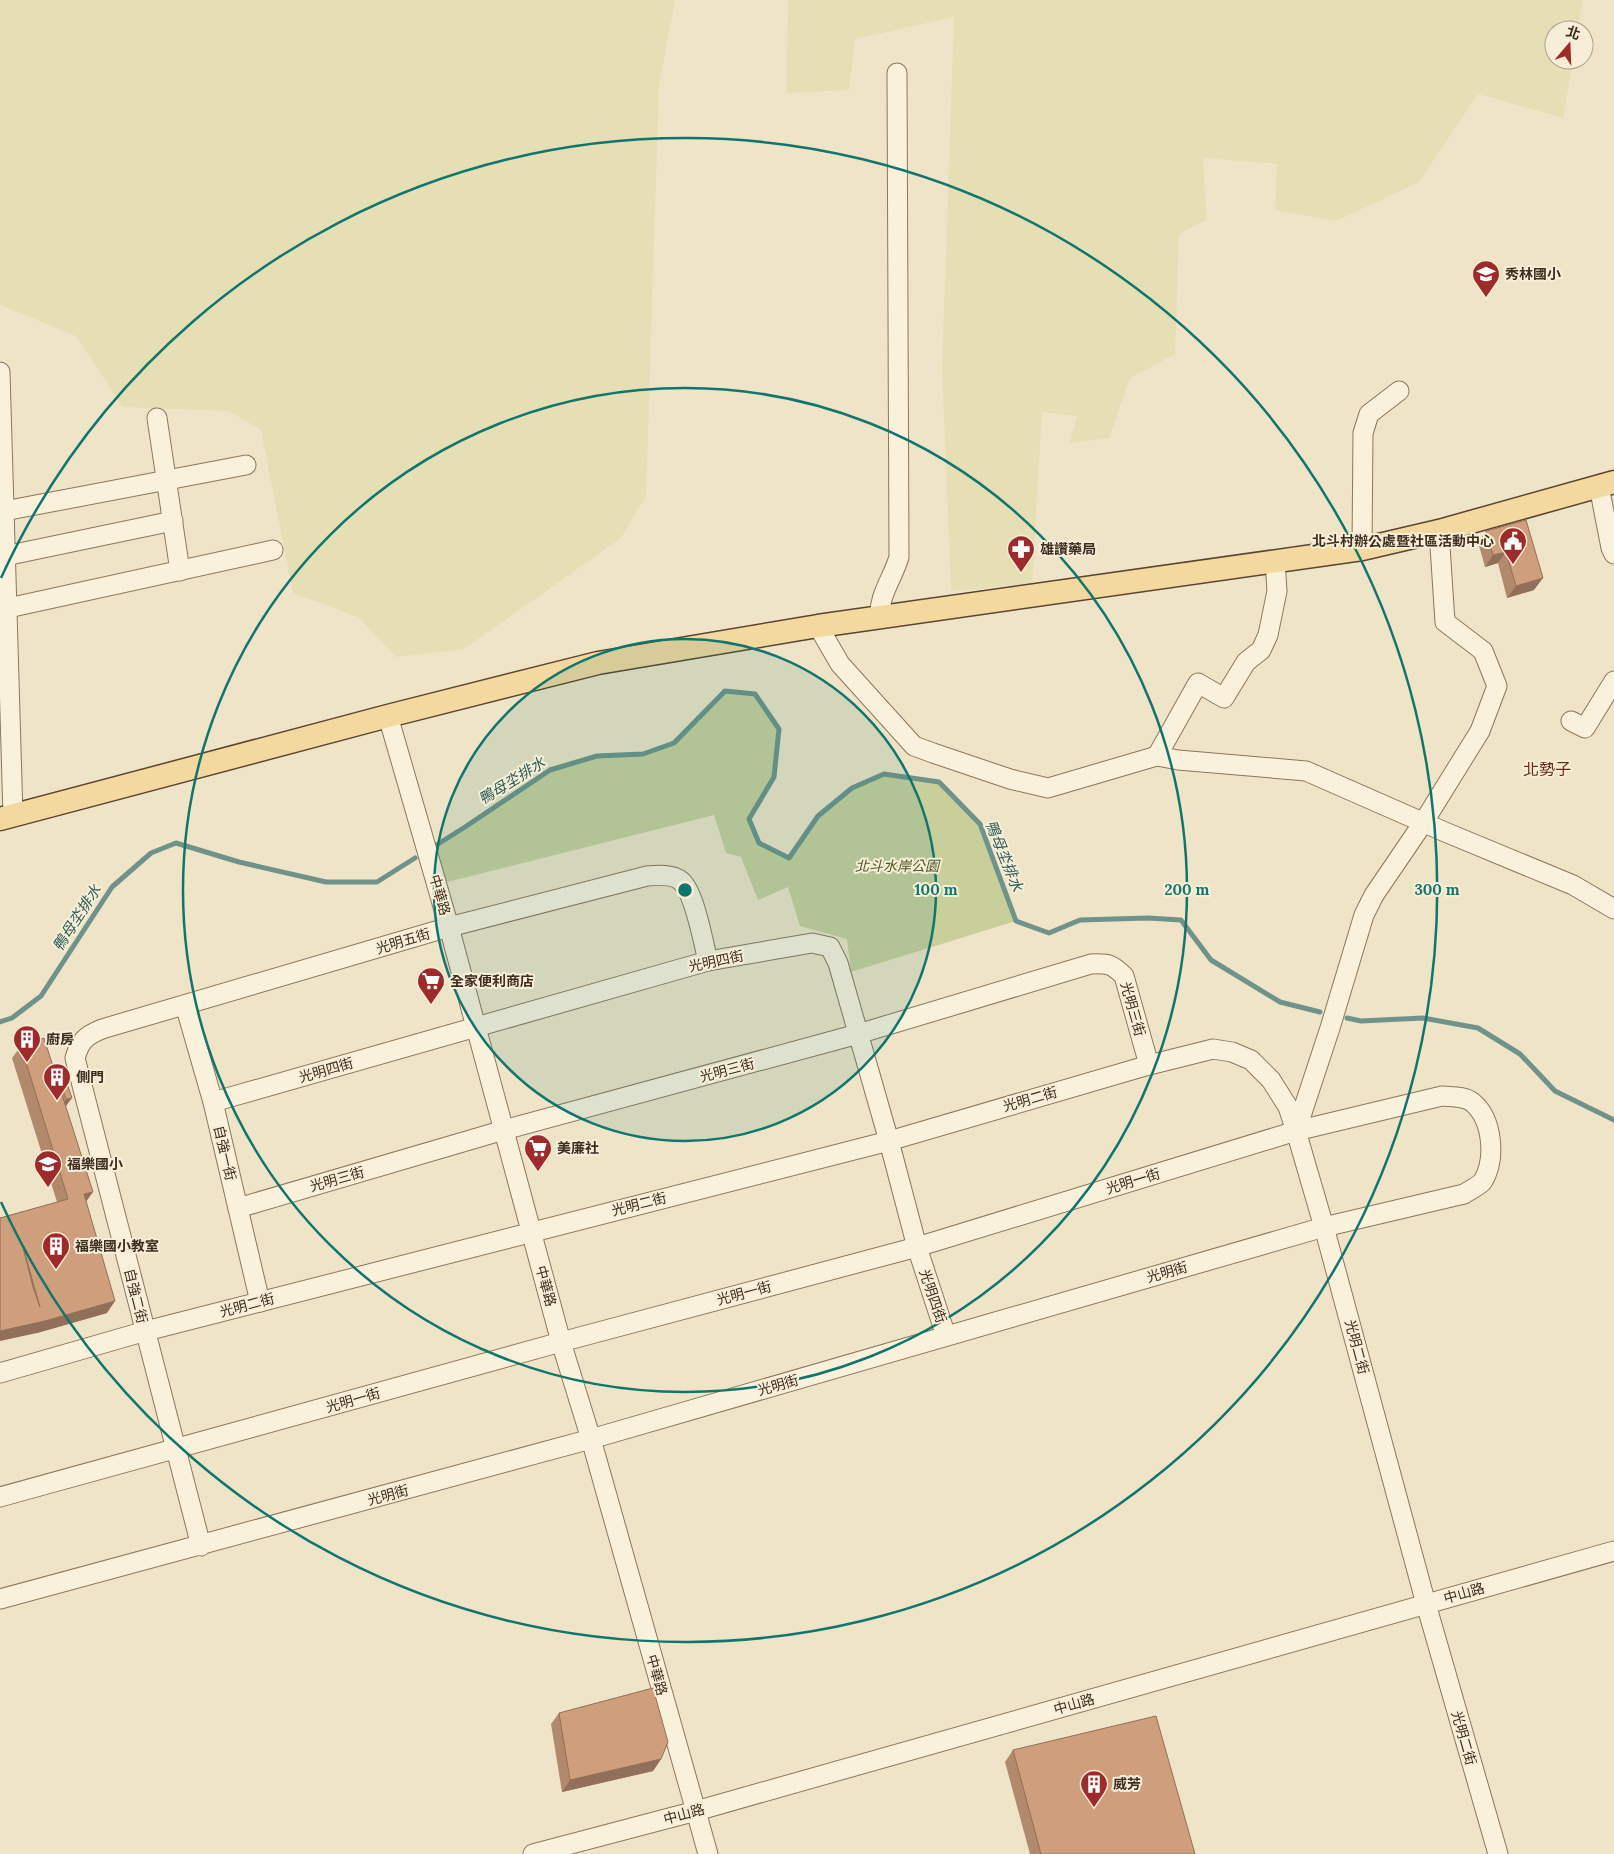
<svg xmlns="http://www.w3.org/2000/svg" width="1614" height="1854" viewBox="0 0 1614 1854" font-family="Lora,'Noto Sans TC',serif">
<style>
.farmland{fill:#e6deb5}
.green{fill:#c9cf9b}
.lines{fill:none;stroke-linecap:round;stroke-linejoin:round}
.stream{stroke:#6f938a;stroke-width:5}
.minor-casing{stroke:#8d765c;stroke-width:21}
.major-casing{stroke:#5b4430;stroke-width:25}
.minor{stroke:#faf1dc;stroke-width:19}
.major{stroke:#f3d9a0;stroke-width:22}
.wall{fill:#b2896c}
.shaded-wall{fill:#916f58}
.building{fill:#cf9f7d;stroke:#916f58;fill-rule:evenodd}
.ring{fill:none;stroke:#0f766e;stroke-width:2.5}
.labels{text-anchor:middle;stroke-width:4;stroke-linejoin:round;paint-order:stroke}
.poi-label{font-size:14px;font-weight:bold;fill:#3d2e20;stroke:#f7eed8;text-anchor:start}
.park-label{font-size:14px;font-style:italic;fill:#4d5a26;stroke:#f7eed8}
.street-label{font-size:14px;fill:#3d2e20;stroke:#f7eed8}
.water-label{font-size:15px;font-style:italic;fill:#2f5d5a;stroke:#f7eed8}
.quarter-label{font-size:16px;fill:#6b2e1e;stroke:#f7eed8}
.centre{fill:#0f766e;stroke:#f7eed8;stroke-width:2.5}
.ring-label{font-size:15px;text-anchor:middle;font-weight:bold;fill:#0f766e;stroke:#f7eed8;stroke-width:4;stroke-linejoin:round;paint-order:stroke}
</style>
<rect width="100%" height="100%" fill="#f0e4c8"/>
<g class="farmland">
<polygon points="0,0 675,0 659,86 646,496 621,538 464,649 396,657 358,617 293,593 261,430 229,411 123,407 76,336 0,305"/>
<polygon points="788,0 1583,0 1578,30 1554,30 1554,60 1573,60 1563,118 1478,94 1419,182 1336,221 1275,210 1277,164 1203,158 1207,219 1179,234 1175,354 1130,378 1109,438 1070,443 1077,416 1042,412 1032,584 951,591 942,369 954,17 855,39 849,90 786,93"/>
</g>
<polygon class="green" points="725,691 755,694 778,730 774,777 749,819 759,843 789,857 818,816 859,785 884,774 939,782 980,824 1016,921 851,972 847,939 800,926 788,887 758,900 741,857 726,853 714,815 439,884 429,850 550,770 595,756 644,753 674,743"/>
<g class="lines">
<g class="stream">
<polyline points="430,849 465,827 550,770 597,756 643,754 674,743 725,691 755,694 779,729 774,777 749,819 759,843 789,858 818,816 852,788 884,774 939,782 980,824 1016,921 1049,933 1080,920 1148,918 1181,920 1211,960 1280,1002 1320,1012"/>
<polyline points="1347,1018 1361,1021 1423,1018 1478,1028 1520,1054 1555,1091 1614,1120"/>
<polyline points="0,1022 12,1018 41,996 112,887 151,853 176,843 239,862 326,882 377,882 415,858"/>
</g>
<g class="minor-casing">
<g id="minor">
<polyline points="0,372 13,816"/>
<polyline points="157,418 180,571"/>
<polyline points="1599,486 1611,548 1614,554"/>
<polyline points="4,511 246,465"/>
<polyline points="1362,549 1363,433 1369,414 1399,391"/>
<polyline points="5,556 173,521"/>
<polyline points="8,608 273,550"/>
<path d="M 880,618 C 878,596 893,578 899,557 L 897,73"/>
<polyline points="818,626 840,664 914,746 933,753 1010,779 1048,788 1157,756 1178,760 1306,771 1445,832 1573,885 1614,909"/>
<polyline points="388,716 449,927 561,1342 591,1439 708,1854"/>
<polyline points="1571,721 1585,728 1614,681"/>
<polyline points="1157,756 1198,683 1224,698 1246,662 1261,650 1268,635 1277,591 1275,561"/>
<polyline points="185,1005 213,1102 260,1302"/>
<polyline points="213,1102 708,961 812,943 830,947 838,963 889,1141 917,1247 946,1336"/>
<polyline points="1296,1131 1330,1028 1364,915 1374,895 1423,823 1480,731 1497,686 1483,651 1445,622 1439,531"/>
<path d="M 238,1208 L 504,1130 L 858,1034 L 1091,964 C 1108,963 1112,964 1124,976 L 1149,1065"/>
<polyline points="0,1373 146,1331 889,1141 1149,1065 1213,1049 1232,1052 1251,1060 1271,1080 1288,1107 1296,1131 1324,1227 1426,1604 1498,1854"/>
<path d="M 0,1497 L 561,1342 L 917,1247 L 1296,1131 L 1442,1096 C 1452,1097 1464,1096 1472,1102 C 1493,1119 1496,1159 1483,1181 C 1479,1186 1470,1190 1464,1194 L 1324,1227 L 591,1439 L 0,1599"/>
<path d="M 201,1546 L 75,1058 C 80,1041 85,1036 102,1029 L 449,927 L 647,876 C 658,875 673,874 681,881 C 695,893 703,942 708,961"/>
<polyline points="533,1854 696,1811 1614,1551"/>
</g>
</g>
<g class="major-casing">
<polyline id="major" points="0,819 388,716 598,663 818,626 1362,549 1439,531 1614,482"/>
</g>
<use href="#minor" class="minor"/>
<use href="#major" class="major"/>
</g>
<g class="wall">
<polygon points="1526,520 1534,590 1507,598 1498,563 1485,567 1478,542 1486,531"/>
<polygon points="21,1046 58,1082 59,1080 65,1078 66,1107 86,1202 107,1313 37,1333 0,1218 57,1202 12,1058"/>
<polygon points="559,1713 661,1759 653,1771 562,1792 551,1724"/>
<polygon points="1013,1750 1195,1854 1030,1854 1005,1762"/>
</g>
<g class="shaded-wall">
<polygon points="1506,552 1498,563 1485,567 1493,555"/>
<polygon points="1543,578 1534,590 1507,598 1516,586"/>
<polygon points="72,1098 63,1110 57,1111 66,1099"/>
<polygon points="93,1192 85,1203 84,1194"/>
<polygon points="115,1301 107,1313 37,1333 0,1341 0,1331"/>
<polygon points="661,1759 653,1771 562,1792 570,1780"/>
</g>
<g class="building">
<polygon points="1526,520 1543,578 1516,586 1506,552 1493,555 1486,531"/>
<path d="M 44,1038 L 93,1192 L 84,1194 L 115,1301 L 45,1321 L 0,1331 L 0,1218 L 68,1199 L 21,1046 ZM 23,1247 L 40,1307 L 33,1287 Z"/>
<polygon points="65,1078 72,1098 66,1099 59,1080"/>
<polygon points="653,1688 668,1742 661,1759 570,1780 559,1713"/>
<polygon points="1156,1716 1195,1854 1041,1854 1013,1750"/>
</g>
<circle cx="685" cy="890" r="251" fill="#0f766e" fill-opacity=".12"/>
<g class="ring">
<circle cx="685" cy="890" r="251"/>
<circle cx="685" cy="890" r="502"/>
<path d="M1 578A752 752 0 1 1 1 1202"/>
</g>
<defs>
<g id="school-pin" transform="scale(1.4375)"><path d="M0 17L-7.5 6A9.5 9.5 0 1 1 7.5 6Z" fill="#9e2a2b" stroke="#f7eed8"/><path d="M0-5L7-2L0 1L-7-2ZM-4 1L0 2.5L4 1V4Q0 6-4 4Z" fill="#fff"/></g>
<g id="civic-pin" transform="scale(1.4375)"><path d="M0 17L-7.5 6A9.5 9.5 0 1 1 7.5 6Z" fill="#9e2a2b" stroke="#f7eed8"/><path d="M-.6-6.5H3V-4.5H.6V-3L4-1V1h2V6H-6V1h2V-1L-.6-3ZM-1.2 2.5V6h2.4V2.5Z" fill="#fff"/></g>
<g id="pharmacy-pin" transform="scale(1.4375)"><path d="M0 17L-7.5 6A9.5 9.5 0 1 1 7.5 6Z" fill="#9e2a2b" stroke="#f7eed8"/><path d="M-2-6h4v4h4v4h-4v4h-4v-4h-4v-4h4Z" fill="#fff"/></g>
<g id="supermarket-pin" transform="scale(1.4375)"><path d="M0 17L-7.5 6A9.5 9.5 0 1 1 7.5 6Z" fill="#9e2a2b" stroke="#f7eed8"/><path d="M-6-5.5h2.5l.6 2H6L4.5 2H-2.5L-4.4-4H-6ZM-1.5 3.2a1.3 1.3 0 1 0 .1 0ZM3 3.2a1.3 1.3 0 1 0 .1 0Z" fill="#fff"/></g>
<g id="building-pin" transform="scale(1.4375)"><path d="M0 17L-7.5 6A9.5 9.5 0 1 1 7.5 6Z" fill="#9e2a2b" stroke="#f7eed8"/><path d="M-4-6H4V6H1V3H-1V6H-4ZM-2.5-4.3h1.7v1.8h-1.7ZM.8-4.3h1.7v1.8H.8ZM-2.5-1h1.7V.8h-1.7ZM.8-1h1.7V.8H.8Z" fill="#fff"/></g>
</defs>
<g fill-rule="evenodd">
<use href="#school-pin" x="1486" y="274"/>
<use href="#civic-pin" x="1513" y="541"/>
<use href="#pharmacy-pin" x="1021" y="549"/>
<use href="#supermarket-pin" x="431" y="981"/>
<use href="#building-pin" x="27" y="1039"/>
<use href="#building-pin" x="57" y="1077"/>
<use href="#supermarket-pin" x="538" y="1148"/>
<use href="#school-pin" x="48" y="1164"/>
<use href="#building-pin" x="56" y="1246"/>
<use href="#building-pin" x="1094" y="1784"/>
</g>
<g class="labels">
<g class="poi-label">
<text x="1505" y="279">秀林國小</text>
<text x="1494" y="546" text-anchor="end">北斗村辦公處暨社區活動中心</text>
<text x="1040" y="554">雄讚藥局</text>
<text x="450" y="986">全家便利商店</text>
<text x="46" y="1044">廚房</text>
<text x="76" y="1082">側門</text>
<text x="557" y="1153">美廉社</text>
<text x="67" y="1169">福樂國小</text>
<text x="75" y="1251">福樂國小教室</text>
<text x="1113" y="1789">威芳</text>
</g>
<g class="park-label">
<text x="897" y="871">北斗水岸公園</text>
</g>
<g class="street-label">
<text transform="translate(440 895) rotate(74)" y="5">中華路</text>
<text transform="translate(403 941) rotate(-17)" y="5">光明五街</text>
<text transform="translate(716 961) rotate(-12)" y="5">光明四街</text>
<text transform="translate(1133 1009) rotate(74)" y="5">光明三街</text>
<text transform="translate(326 1070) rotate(-16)" y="5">光明四街</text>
<text transform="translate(727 1070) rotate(-15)" y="5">光明三街</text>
<text transform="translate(1030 1099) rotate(-16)" y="5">光明二街</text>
<text transform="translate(225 1153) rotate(77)" y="5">自強一街</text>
<text transform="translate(337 1179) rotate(-16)" y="5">光明三街</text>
<text transform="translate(1133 1181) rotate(-17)" y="5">光明一街</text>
<text transform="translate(639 1204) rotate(-14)" y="5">光明二街</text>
<text transform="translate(1167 1272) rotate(-16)" y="5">光明街</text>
<text transform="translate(546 1286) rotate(75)" y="5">中華路</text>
<text transform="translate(744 1293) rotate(-15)" y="5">光明一街</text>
<text transform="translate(136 1296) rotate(76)" y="5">自強二街</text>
<text transform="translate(933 1296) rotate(71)" y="5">光明四街</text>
<text transform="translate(247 1305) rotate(-15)" y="5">光明二街</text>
<text transform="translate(1357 1347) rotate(75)" y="5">光明二街</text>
<text transform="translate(778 1385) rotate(-16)" y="5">光明街</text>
<text transform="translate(353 1400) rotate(-16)" y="5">光明一街</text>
<text transform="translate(388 1495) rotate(-15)" y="5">光明街</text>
<text transform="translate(1464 1593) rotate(-16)" y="5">中山路</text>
<text transform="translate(657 1675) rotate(74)" y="5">中華路</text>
<text transform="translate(1074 1704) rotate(-16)" y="5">中山路</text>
<text transform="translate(1464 1738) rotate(74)" y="5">光明二街</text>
<text transform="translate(684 1814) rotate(-15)" y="5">中山路</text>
</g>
<g class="water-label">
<text transform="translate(512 781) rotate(-32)" y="5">鴨母坔排水</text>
<text transform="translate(1004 856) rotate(68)" y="5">鴨母坔排水</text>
<text transform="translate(77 918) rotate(-57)" y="5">鴨母坔排水</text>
</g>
<g class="quarter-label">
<text x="1547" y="775">北勢子</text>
</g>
</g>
<circle cx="685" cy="890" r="8" class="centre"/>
<g class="ring-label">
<text x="936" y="895">100 m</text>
<text x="1187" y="895">200 m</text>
<text x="1437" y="895">300 m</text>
</g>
<g transform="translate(1569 45) rotate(19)"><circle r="24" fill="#f7eed8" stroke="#ada18e"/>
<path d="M0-4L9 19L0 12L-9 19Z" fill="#9e2a2b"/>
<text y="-8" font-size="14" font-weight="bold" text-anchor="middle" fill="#3d2e20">北</text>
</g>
</svg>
